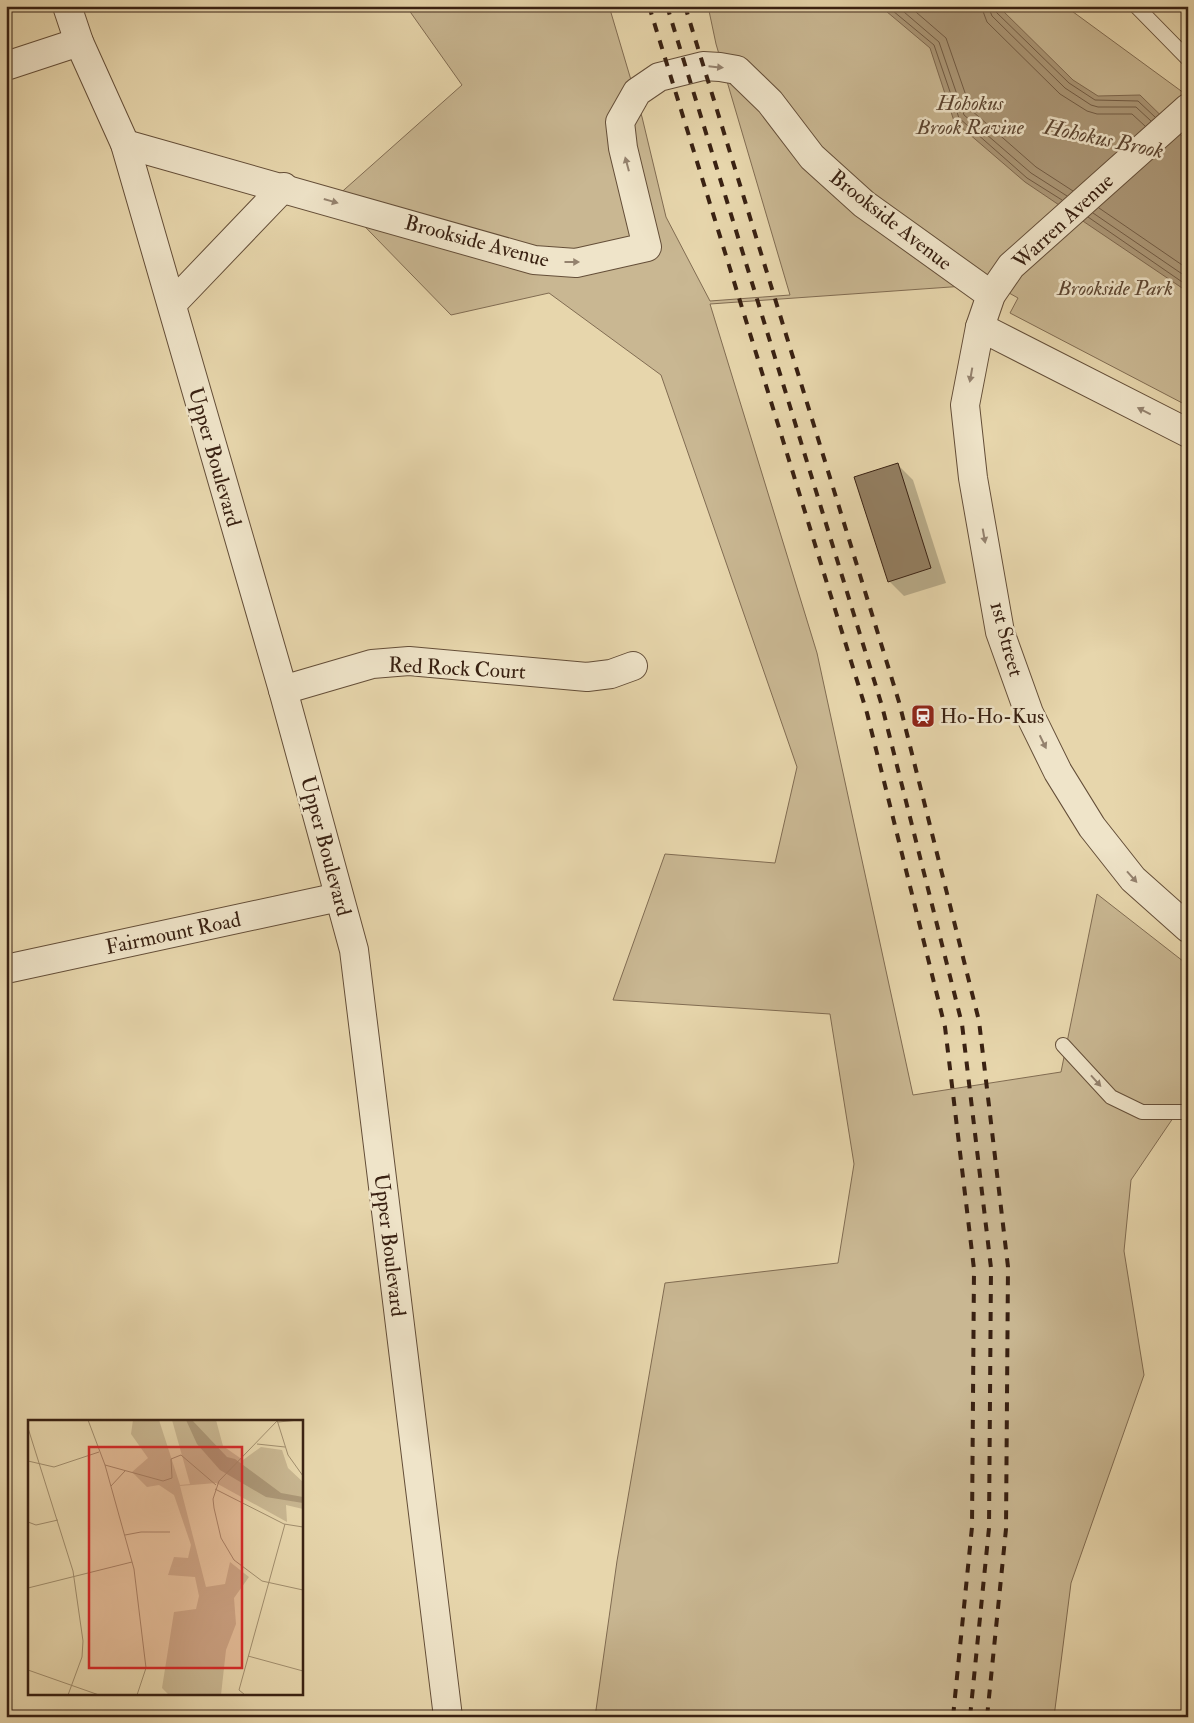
<svg xmlns="http://www.w3.org/2000/svg" width="1194" height="1723" viewBox="0 0 1194 1723" font-family="'IM FELL Double Pica',serif">
<style>
.green{fill:#c9b792;stroke:#816c52}
.water{fill:#ac9878;stroke:#7e684f}
.shadow{fill:#0003}
.lines{fill:none;stroke-linecap:round;stroke-linejoin:round}
.shore{stroke:#725c45;stroke-width:1}
.building{fill:#937f62;stroke:#392112}
.lane-casing{stroke:#644e38;stroke-width:16}
.street-casing{stroke:#644e38;stroke-width:30}
.lane{stroke:#efe4c9;stroke-width:14}
.street{stroke:#efe4c9;stroke-width:28}
.rail{stroke:#392112;stroke-width:4;stroke-dasharray:9 9;stroke-linecap:butt}
.oneway{fill:#94826e}
.labels{text-anchor:middle;stroke-width:5;stroke-linejoin:round;paint-order:stroke}
.park-label{font-size:21px;font-style:italic;fill:#5d4632;stroke:#efe4c9}
.street-label{font-size:21px;fill:#392112;stroke:#efe4c9}
.poi-label{font-size:21px;fill:#392112;stroke:#efe4c9;text-anchor:start}
.water-label{font-size:22px;font-style:italic;fill:#5c4531;stroke:#efe4c9}
.inset-road{fill:none;stroke:#a18e6e;stroke-width:1}
.view{fill:#d62828;fill-opacity:0.15;stroke:#d62828;stroke-width:2.5}
.inset-edge{fill:none;stroke:#392112;stroke-width:2.5}
</style>
<rect width="100%" height="100%" fill="#e7d6ac"/>
<filter id="stains"><feTurbulence type="fractalNoise" baseFrequency=".004" numOctaves="4"/><feColorMatrix values="0 0 0 0 .2 0 0 0 0 .09 0 0 0 0 .02 0 0 0 .5 -.17"/></filter>
<radialGradient id="worn" r=".72"><stop offset=".6" stop-color="#630" stop-opacity="0"/><stop offset="1" stop-color="#630" stop-opacity=".3"/></radialGradient>
<polygon class="green" points="406,6 609,6 642,117 666,217 710,301 790,295 716,44 708,6 1065,6 1188,96 1188,406 1010,313 1018,298 993,284 710,304 817,653 913,1095 1061,1072 1097,894 1188,965 1188,1096 1131,1180 1124,1251 1144,1375 1071,1583 1054,1717 595,1717 617,1561 665,1283 838,1263 854,1164 830,1014 613,1000 665,854 775,863 797,767 661,375 549,293 451,315 336,197 462,85"/>
<polygon class="water" points="880,6 998,6 1073,80 1098,96 1140,95 1188,142 1188,292 1025,182 954,121 930,48"/>
<polygon class="shadow" points="898,465 913,480 946,583 904,596 889,581"/>
<g class="lines">
<g class="shore">
<polyline points="887,6 934,45 959,118 1027,178 1062,200"/>
<polyline points="897,6 939,42 964,115 1031,173 1067,196"/>
<polyline points="909,6 946,38 971,110 1036,167 1073,191"/>
<polyline points="981,6 987,22 1060,94 1087,111 1097,114 1132,114 1145,126"/>
<polyline points="988,6 992,16 1065,88 1091,105 1098,107 1136,107 1151,121"/>
<polyline points="995,6 996,12 1069,83 1095,100 1138,101 1155,117"/>
<polyline points="1099,208 1188,269"/>
<polyline points="1093,213 1188,278"/>
<polyline points="1088,217 1188,286"/>
</g>
</g>
<polygon class="building" points="898,463 931,568 888,582 854,477"/>
<g class="lines">
<g class="lane-casing">
<g id="lane">
<polyline points="1136,6 1188,59"/>
<polyline points="1063,1045 1111,1097 1142,1112 1188,1112"/>
</g>
</g>
<g class="street-casing">
<g id="street">
<polyline points="67,6 79,42 125,144 283,690 354,950 448,1717"/>
<polyline points="6,66 79,42"/>
<polyline points="1188,108 1011,266 991,295 980,327 965,405 973,478 1000,632 1029,713 1058,772 1092,827 1133,879 1188,928"/>
<polyline points="125,144 534,260 576,263 647,247 623,148 620,122 637,92 659,77 703,66 720,67 737,70 770,102 812,157 864,204 991,295"/>
<polyline points="173,303 284,187"/>
<polyline points="980,327 1188,433"/>
<polyline points="283,690 372,664 409,661 587,677 611,674 633,666"/>
<polyline points="6,969 339,897"/>
</g>
</g>
<use href="#lane" class="lane"/>
<use href="#street" class="street"/>
<g class="rail">
<polyline points="649,6 867,713 945,1027 974,1269 972,1527 953,1717"/>
<polyline points="667,6 882,706 962,1024 991,1268 989,1528 970,1717"/>
<polyline points="685,6 899,702 979,1021 1008,1267 1006,1529 987,1717"/>
</g>
</g>
<defs><path id="oneway-solid" d="M-6-.8H1V-3.2L6.5 0L1 3.2V.8H-6Z" transform="scale(1.25)"/></defs>
<g class="oneway">
<use href="#oneway-solid" transform="translate(716 67) rotate(6)"/>
<use href="#oneway-solid" transform="translate(627 164) rotate(-105)"/>
<use href="#oneway-solid" transform="translate(331 201) rotate(16)"/>
<use href="#oneway-solid" transform="translate(572 262)"/>
<use href="#oneway-solid" transform="translate(971 375) rotate(100)"/>
<use href="#oneway-solid" transform="translate(1144 411) rotate(-153)"/>
<use href="#oneway-solid" transform="translate(984 536) rotate(80)"/>
<use href="#oneway-solid" transform="translate(1043 742) rotate(64)"/>
<use href="#oneway-solid" transform="translate(1132 877) rotate(48)"/>
<use href="#oneway-solid" transform="translate(1096 1081) rotate(48)"/>
</g>
<defs>
<g id="station-square" transform="scale(1.25)"><rect x="-9" y="-9" width="18" height="18" rx="4" fill="#8f2418" stroke="#efe4c9"/><path d="M-3-6H3Q5-6 5-4V2Q5 4 3 4L4.5 6H3L1.5 4h-3L-3 6H-4.5L-3 4Q-5 4-5 2V-4Q-5-6-3-6ZM-3.5-4v3h7v-3ZM-3.5 1v1.5H-2V1ZM2 1v1.5H3.5V1Z" fill="#fff"/></g>
</defs>
<g fill-rule="evenodd">
<use href="#station-square" x="923" y="716"/>
</g>
<g class="labels">
<g class="park-label">
<text x="970" y="110">Hohokus<tspan x="970" dy="24">Brook Ravine</tspan></text>
<text x="1115" y="295">Brookside Park</text>
</g>
<g class="street-label">
<text transform="translate(891 220) rotate(38)" y="7">Brookside Avenue</text>
<text transform="translate(1063 221) rotate(-43)" y="7">Warren Avenue</text>
<text transform="translate(477 241) rotate(15)" y="7">Brookside Avenue</text>
<text transform="translate(215 457) rotate(74)" y="7">Upper Boulevard</text>
<text transform="translate(1007 639) rotate(75)" y="7">1st Street</text>
<text transform="translate(457 668) rotate(3)" y="7">Red Rock Court</text>
<text transform="translate(326 846) rotate(75)" y="7">Upper Boulevard</text>
<text transform="translate(173 933) rotate(-12)" y="7">Fairmount Road</text>
<text transform="translate(390 1245) rotate(83)" y="7">Upper Boulevard</text>
</g>
<g class="poi-label">
<text x="940" y="723">Ho-Ho-Kus</text>
</g>
<g class="water-label">
<text transform="translate(1104 138) rotate(12)" y="8">Hohokus Brook</text>
</g>
</g>
<g transform="translate(28 1420)">
<rect width="275" height="275" fill="#e7d6ac"/>
<path d="M 105,0 L 131,0 L 152,65 L 162,64 L 144,0 L 188,0 L 195,26 L 215,40 L 233,27 L 254,30 L 260,48 L 275,62 L 275,89 L 258,85 L 259,102 L 188,63 L 152,66 L 178,167 L 197,164 L 202,142 L 221,157 L 206,178 L 208,204 L 198,230 L 193,275 L 141,275 L 134,268 L 146,192 L 168,189 L 171,176 L 167,157 L 140,155 L 146,137 L 160,138 L 163,125 L 146,75 L 131,65 L 119,67 L 104,52 L 120,38 L 103,14 Z" fill="#c9b792"/>
<path d="M 158,0 L 164,0 L 199,37 L 207,39 L 253,73 L 275,77 L 275,83 L 238,77 L 192,50 L 169,24 Z" fill="#ac9878"/>
<path class="inset-road" d="M 60,0 L 77,45 L 106,149 L 118,248 L 109,275M 249,0 L 260,35 L 275,56M 249,1 L 191,61 L 185,79 L 186,88 L 193,118 L 206,140 L 234,161 L 275,170M 250,2 L 271,0M 0,8 L 45,151 L 55,221 L 54,237 L 40,275M 229,24 L 257,27M 0,41 L 26,47 L 71,32M 77,45 L 135,61 L 144,58 L 143,39 L 153,35 L 188,65M 83,66 L 97,51M 187,69 L 256,104 L 275,107M 0,102 L 8,105 L 30,100M 97,115 L 113,112 L 142,112M 0,168 L 104,142M 220,236 L 275,251M 0,250 L 71,275M 217,275 L 211,270 L 257,104"/>
<path class="view" d="M 61,27 L 214,27 L 214,248 L 61,248 Z"/>
<rect width="275" height="275" class="inset-edge"/>
</g>
<rect width="1194" height="1723" fill="none" stroke="#e7d6ac" stroke-width="25"/>
<rect x="8" y="8" width="1179" height="1708" fill="none" stroke="#392112" stroke-width="2.5"/>
<rect x="12" y="12" width="1169" height="1698" fill="none" stroke="#392112"/>
<rect width="100%" height="100%" filter="url(#stains)"/>
<rect width="100%" height="100%" fill="url(#worn)"/>
</svg>
